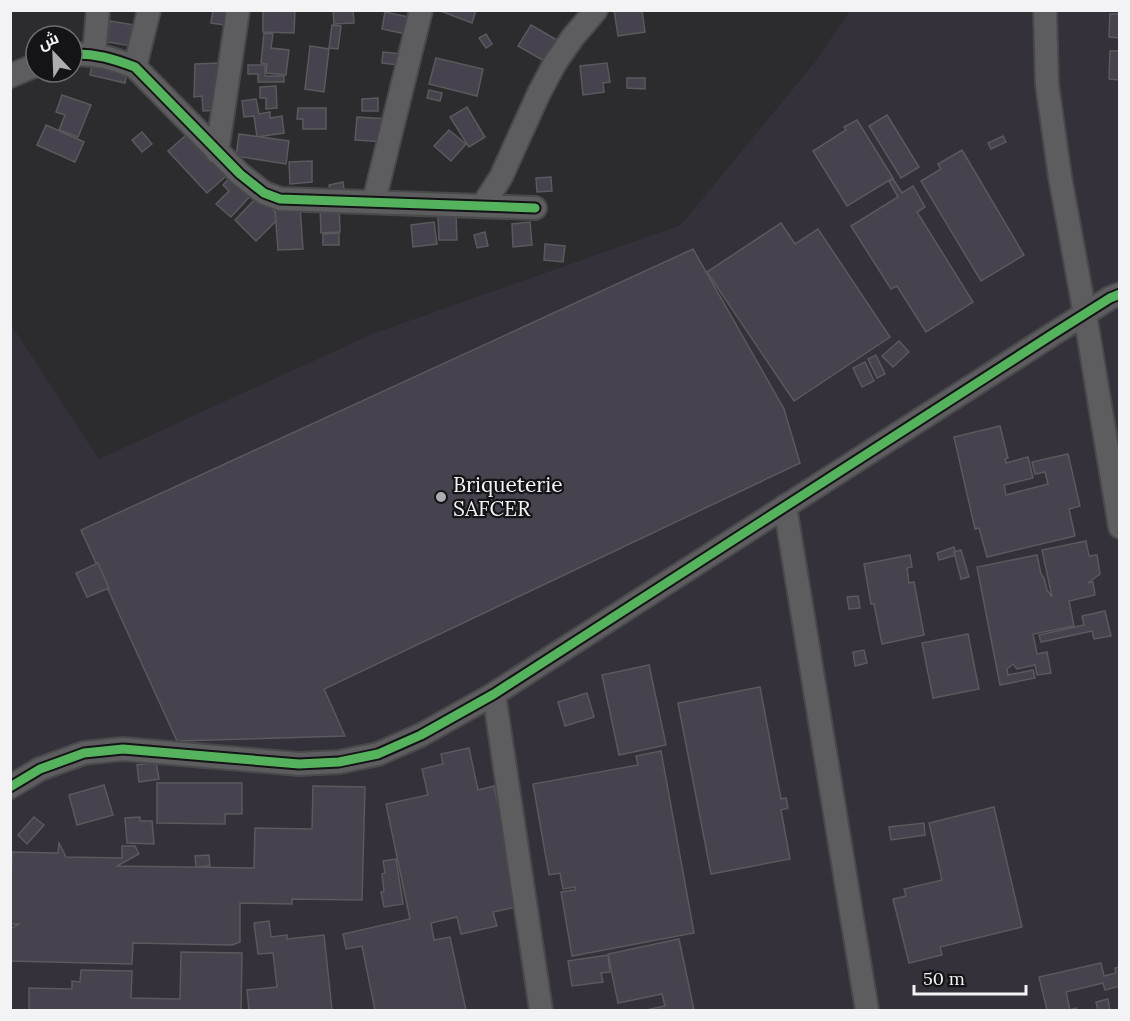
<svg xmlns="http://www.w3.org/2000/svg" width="1130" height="1021" viewBox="0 0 1130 1021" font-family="Lora,Cairo,serif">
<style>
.built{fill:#34313b}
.building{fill:#46424e;stroke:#5a595c;stroke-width:1.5}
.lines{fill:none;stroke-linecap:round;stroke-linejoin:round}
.minor-casing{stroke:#49484b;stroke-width:26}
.minor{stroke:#5d5c5e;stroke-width:22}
.cycleway-casing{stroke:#141316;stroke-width:13}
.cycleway{stroke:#56b35d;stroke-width:9}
.poi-dot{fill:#adacaf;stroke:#141316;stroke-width:2}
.labels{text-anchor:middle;stroke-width:4.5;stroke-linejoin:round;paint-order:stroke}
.poi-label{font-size:21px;fill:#f3f2f5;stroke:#141316;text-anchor:start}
</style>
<rect width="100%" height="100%" fill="#2c2b2e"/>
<polygon class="built" points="850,11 1119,11 1119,1010 11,1010 10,323 99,459 372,334 681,225 815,62"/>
<g class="building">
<polygon points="213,10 234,10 232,26 211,23"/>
<polygon points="263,10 295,10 294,33 263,32"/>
<polygon points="333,10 353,10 354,23 334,24"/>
<polygon points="438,10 476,10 472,23"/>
<polygon points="614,10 642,10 645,32 618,36"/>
<polygon points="385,12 418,19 415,36 382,29"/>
<polygon points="1110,14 1120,14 1120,38 1109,37"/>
<polygon points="110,21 141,26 138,47 107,42"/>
<polygon points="332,25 341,26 338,49 329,48"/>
<polygon points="531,25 564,44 551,65 518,46"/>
<polygon points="264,33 273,34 271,48 289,50 286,75 266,73 267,64 261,63"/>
<polygon points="486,34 492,44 486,48 479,38"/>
<polygon points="310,46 329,49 324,92 305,89"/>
<polygon points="1110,51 1120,51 1120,80 1109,79"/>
<polygon points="383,52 411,55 400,65 382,63"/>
<polygon points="436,58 483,69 477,96 429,84"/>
<polygon points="93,59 128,67 125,83 90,75"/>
<polygon points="220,63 222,110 203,111 202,96 194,97 195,64"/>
<polygon points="607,63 610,82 603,83 604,92 583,95 580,66"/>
<polygon points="248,65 265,65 265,76 284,76 284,82 258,82 258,74 248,74"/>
<polygon points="627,78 645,78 645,89 627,88"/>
<polygon points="276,86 277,108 266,109 266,98 260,98 260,87"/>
<polygon points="429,90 442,93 440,101 427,98"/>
<polygon points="62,95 91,105 78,137 59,130 65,115 56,112"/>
<polygon points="378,98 378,111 362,111 362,99"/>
<polygon points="256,99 259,114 270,112 270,118 282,116 284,133 257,137 254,116 244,117 242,101"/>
<polygon points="467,107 485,137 469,147 450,117"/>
<polygon points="298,108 326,108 326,129 303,129 303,119 297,119"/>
<polygon points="887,115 919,167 901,178 869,126"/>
<polygon points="357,117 389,119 387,142 355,140"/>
<polygon points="857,120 893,178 847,206 813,151 846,130 844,127"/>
<polygon points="46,125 84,142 75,162 37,145"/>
<polygon points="192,130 234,169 207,193 168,151"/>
<polygon points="449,130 466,144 451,161 434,146"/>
<polygon points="142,132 152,144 142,152 132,140"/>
<polygon points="239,134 289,141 286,164 236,156"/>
<polygon points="1003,136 1006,142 991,149 988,143"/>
<polygon points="962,150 1024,255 981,281 921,181 941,169 938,164"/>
<polygon points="312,161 312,182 290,184 289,162"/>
<polygon points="235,172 255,191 231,217 216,204 229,191 223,185"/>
<polygon points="551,177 552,191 537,192 536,178"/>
<polygon points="893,179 902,193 913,186 925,207 917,212 973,302 926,332 897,286 891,289 851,226 898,197 889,181"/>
<polygon points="343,182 344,189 330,192 329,185"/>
<polygon points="258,196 280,217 256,241 235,220"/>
<polygon points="339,206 340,232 321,233 320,207"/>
<polygon points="300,207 303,249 278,250 275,209"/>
<polygon points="438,216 456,216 457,240 439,240"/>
<polygon points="434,222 437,244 413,247 411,225"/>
<polygon points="530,222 532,245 513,247 512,224"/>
<polygon points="781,223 795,244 818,229 890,337 794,401 707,272"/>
<polygon points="485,232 488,246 477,248 474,235"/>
<polygon points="339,233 339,245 323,245 323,234"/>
<polygon points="545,244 565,246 563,262 544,260"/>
<polygon points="693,249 784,409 800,463 324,689 345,736 177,741 81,530"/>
<polygon points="899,341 909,352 893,367 882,356"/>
<polygon points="876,355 885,374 877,378 868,359"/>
<polygon points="865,362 874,381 862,387 853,368"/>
<polygon points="1000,426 1008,458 1005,459 1006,463 1028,457 1033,478 1004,485 1006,495 1048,484 1045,472 1035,474 1032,462 1068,454 1080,506 1069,509 1075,536 987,557 979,528 975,529 954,437"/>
<polygon points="1086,541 1089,556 1097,555 1100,574 1088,583 1093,582 1095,595 1069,601 1074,626 1033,634 1037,654 1047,652 1051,673 1037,675 1035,665 1017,669 1013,664 1007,669 1008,675 1033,670 1035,678 1000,685 977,567 1037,555 1041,574 1044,578 1047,590 1052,597 1042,550"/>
<polygon points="954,547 956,555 939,560 937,553"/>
<polygon points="961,550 969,577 961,579 954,552"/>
<polygon points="910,555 912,567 907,568 909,583 914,582 924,635 882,644 874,604 871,604 864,564"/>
<polygon points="98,563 109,588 87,597 76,573"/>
<polygon points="858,596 860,608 849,609 847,597"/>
<polygon points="1105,611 1111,636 1094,639 1092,631 1041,642 1039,635 1084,625 1082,616"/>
<polygon points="968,634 979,689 933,698 922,643"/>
<polygon points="864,650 867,663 855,666 853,652"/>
<polygon points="649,665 666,745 619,755 602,675"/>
<polygon points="760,687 781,799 786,798 788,808 781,810 790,859 711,874 678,703"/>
<polygon points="587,693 594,717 565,726 558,702"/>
<polygon points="469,748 478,790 494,786 520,906 493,912 497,926 461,934 457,917 431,923 434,940 450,937 466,1010 375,1010 362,946 346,949 343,934 410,919 386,804 428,795 422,769 443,764 441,754"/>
<polygon points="661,751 694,933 572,956 561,892 575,890 575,887 563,889 560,873 549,875 533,784 638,765 636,756"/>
<polygon points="156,762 159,779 139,782 137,765"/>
<polygon points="157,783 242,783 242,814 225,814 225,824 157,823"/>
<polygon points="104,785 113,815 77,825 69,795"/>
<polygon points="313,786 365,787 362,900 292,899 292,904 240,903 240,942 232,945 133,943 132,964 10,961 10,929 19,924 10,924 12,852 58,853 59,843 66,857 122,858 122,846 135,846 139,854 117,866 254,868 255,828 312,829"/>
<polygon points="994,807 1022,927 940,947 942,955 909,963 893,899 906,896 904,889 942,880 929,823"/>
<polygon points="34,817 44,825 27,844 18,835"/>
<polygon points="140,817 140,821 152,821 154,844 127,843 125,818"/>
<polygon points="924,823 925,835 891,840 889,827"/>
<polygon points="209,855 210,866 196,867 195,856"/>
<polygon points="396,859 403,904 384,907 381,892 384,892 382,874 385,873 383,861"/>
<polygon points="269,921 271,937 287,935 287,939 324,935 332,1010 249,1010 247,990 277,987 273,953 258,954 254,923"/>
<polygon points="679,939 694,1010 646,1010 665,1006 662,994 618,1003 608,954"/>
<polygon points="181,952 242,953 241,1010 29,1010 29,988 72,989 72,981 80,982 81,970 132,971 131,998 180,999"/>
<polygon points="608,955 610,972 601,973 603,982 572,986 568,961"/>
<polygon points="1101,963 1104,976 1116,973 1115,968 1120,967 1120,986 1105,990 1103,983 1066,992 1070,1010 1076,1008 1077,1010 1047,1010 1039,977"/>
<polygon points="1108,999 1110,1010 1098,1010 1096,1002"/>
</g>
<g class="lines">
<g class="minor-casing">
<g id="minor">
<polyline points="1045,10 1047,84 1060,177 1085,314 1120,527"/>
<path d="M 72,54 C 95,53 114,59 135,67 L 240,174 L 264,193 L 280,199 L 535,208"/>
<polyline points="94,54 98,10"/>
<polyline points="135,67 149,10"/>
<polyline points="10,76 36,65"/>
<polyline points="217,152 238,10"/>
<polyline points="374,201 421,10"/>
<polyline points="483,205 501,177 539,93 555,63 573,37 596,10"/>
<polyline points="785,506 867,1010"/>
<polyline points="494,694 541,1010"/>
<polyline points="10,787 40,769 84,753 123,749 299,764 339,762 378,754 421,735 494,694 1053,334 1110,298 1120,294"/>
</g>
</g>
<use href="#minor" class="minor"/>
<g class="cycleway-casing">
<g id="cycleway">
<path d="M 72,54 C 95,53 114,59 135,67 L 240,174 L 264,193 L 280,199 L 535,208"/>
<polyline points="10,787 40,769 84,753 123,749 299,764 339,762 378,754 421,735 494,694 1053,334 1110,298 1120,294"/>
</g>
</g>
<use href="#cycleway" class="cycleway"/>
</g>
<circle class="poi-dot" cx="441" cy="497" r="6"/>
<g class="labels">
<g class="poi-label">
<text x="453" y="492">Briqueterie<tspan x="453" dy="24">SAFCER</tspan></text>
</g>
</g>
<rect width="1130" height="1021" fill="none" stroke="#f3f2f5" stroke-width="24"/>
<g transform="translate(54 54) rotate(337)"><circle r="28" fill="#141316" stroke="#6d6c6f" stroke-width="1.5"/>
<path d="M0-4.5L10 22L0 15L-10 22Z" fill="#adacaf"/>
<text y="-9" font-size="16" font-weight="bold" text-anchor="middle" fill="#f3f2f5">ش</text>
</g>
<path d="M914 985v9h112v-9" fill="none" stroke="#f3f2f5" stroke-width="3"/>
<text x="923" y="985" font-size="18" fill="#f3f2f5" stroke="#141316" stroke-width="4.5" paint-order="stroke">50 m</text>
</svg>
